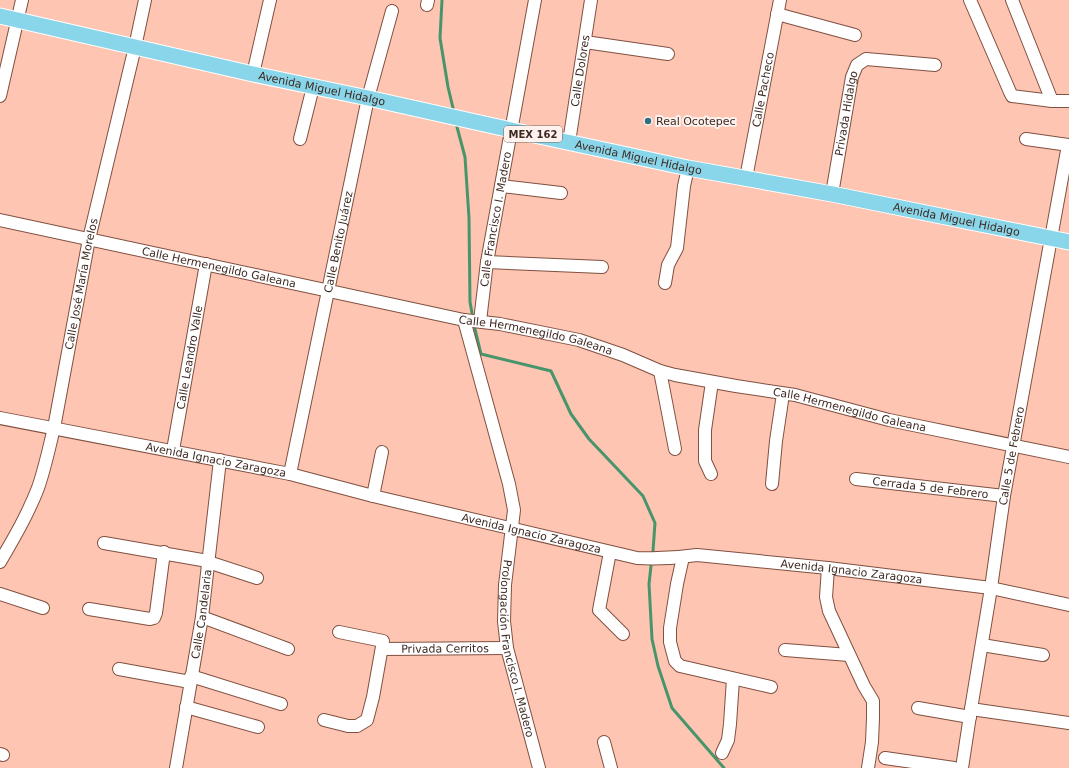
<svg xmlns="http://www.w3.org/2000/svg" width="1069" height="768" viewBox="0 0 1069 768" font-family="'DejaVu Sans',sans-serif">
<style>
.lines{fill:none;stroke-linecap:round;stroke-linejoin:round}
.stream{stroke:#48956b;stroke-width:3}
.minor-casing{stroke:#805040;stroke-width:14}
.major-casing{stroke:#fff;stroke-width:17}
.minor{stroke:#fff;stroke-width:12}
.major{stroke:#89d5e9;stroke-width:15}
.poi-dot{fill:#2e7082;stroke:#fef2ee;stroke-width:1.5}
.labels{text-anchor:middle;stroke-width:4;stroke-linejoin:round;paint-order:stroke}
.shield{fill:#fef2ee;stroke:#78655f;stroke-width:1}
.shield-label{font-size:10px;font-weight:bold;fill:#3e2922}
.street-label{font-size:11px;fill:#3e2922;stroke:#fef2ee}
.poi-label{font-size:11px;fill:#3e2922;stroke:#fef2ee;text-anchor:start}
</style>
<rect width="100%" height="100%" fill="#fdc5b2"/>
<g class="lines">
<g class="stream">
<polyline points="442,0 440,38 448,87 453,108"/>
<polyline points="457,127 465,157 469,218 470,302 472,313"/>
<polyline points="475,329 481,354 551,371 571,414 589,439 643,496 655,523 653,551"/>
<polyline points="651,566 649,584 652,639 658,666 672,708 724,768"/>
</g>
<g class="minor-casing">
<g id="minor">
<polyline points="970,0 1010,92 1012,96 1052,101 1069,101"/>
<polyline points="1012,0 1052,101"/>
<polyline points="427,5 428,0"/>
<polyline points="777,14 855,35"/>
<polyline points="585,42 668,54"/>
<polyline points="253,74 270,0"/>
<polyline points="0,96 22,0"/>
<polyline points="300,139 313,87"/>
<polyline points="1026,139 1069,145"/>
<path id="s1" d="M 569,142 L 591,0"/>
<path id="s2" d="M 746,178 L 780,0"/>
<polyline points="501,186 561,193"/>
<path id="s3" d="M 832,194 L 852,77 L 857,65 L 866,59 L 935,65"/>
<path id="s4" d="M 0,220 L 464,320 L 500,324 L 579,340 L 623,355 L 660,371 L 675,375 L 736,386 L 795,395 L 889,420 L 1069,457"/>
<polyline points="487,262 602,267"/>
<polyline points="665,283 668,265 677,248 684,186 688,168"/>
<path id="s5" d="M 464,320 L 509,484 L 514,510 L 505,585 L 504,621 L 507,648 L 539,768"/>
<path id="s6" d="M 480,321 L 487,262 L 535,0"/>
<polyline points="660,371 675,449"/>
<path id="s7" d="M 0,418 L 290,474 L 373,496 L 637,558 C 657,559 677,558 697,555 L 828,568 L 991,588 L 1069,605"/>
<path id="s8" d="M 173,450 L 206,264"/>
<path id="s9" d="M 290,474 L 368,98 L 392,11"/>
<polyline points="711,474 705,461 705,430 712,382"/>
<path id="s10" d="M 856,479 L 1004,496"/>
<polyline points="772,484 776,441 783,394"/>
<polyline points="373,496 382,452"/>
<polyline points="104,543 202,560 257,578"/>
<polyline points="610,552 599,610 623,634"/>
<polyline points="683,557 677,584 670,628 670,642 675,661 680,666 771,687"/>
<path id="s11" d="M 0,562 C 14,538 28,514 38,488 C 45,468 49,448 54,428 L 89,239 L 135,47 L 145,0"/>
<polyline points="828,568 826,597 829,611 864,686 873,701 873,718 872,742 868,768"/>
<polyline points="0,594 43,608"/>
<polyline points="89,609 150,619 154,618 156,613 164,552"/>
<polyline points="202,617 288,649"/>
<polyline points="982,645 1043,655"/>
<path id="s12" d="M 382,649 L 507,648"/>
<polyline points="785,650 849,655"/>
<polyline points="119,669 190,682"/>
<polyline points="191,676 281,704"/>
<polyline points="186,707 258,727"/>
<polyline points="918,708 970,717"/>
<polyline points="971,709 1069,723"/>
<polyline points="324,720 348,726 357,726 367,720 373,697 383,641 339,632"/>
<polyline points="604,742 611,768"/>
<polyline points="722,753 728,740 730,724 733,679"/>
<polyline points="0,754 3,755"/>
<polyline points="885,758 954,768"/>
<path id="s13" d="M 176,768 L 202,617 L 220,460"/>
<path id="s14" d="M 962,768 L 971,709 L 991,588 L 1004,496 L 1068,145"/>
</g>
</g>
<g class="major-casing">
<g id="major">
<path id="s15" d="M 0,16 L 253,74 L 368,98 L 511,130 L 688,168 L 832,194 L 1069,242"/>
</g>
</g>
<use href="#minor" class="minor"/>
<use href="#major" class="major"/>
</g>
<circle class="poi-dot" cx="648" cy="121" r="4"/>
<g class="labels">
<rect class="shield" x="504" y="126" width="58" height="16" rx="3"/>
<g class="shield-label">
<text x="533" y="138">MEX 162</text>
</g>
<g class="street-label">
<text dy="4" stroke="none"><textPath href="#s1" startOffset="72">Calle Dolores</textPath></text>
<text dy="4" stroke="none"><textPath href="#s15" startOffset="330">Avenida Miguel Hidalgo</textPath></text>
<text dy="4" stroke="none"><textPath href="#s2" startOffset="90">Calle Pacheco</textPath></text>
<text dy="4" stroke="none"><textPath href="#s3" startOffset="82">Privada Hidalgo</textPath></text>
<text dy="4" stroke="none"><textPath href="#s15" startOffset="654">Avenida Miguel Hidalgo</textPath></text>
<text dy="4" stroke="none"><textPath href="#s15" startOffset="978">Avenida Miguel Hidalgo</textPath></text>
<text dy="4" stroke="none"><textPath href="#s6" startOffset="103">Calle Francisco I. Madero</textPath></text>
<text dy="4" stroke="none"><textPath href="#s9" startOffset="237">Calle Benito Juárez</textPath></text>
<text dy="4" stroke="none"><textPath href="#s4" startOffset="224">Calle Hermenegildo Galeana</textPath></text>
<text dy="4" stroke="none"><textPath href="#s11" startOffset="292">Calle José María Morelos</textPath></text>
<text dy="4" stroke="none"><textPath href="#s4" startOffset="548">Calle Hermenegildo Galeana</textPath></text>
<text dy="4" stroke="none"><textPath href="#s8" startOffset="94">Calle Leandro Valle</textPath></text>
<text dy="4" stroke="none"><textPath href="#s4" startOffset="872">Calle Hermenegildo Galeana</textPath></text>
<text dy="4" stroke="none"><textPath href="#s14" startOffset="316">Calle 5 de Febrero</textPath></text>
<text dy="4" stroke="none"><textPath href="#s7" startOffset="220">Avenida Ignacio Zaragoza</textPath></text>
<text dy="4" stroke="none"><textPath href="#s10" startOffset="75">Cerrada 5 de Febrero</textPath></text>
<text dy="4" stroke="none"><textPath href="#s7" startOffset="544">Avenida Ignacio Zaragoza</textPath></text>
<text dy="4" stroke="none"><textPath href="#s7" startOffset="868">Avenida Ignacio Zaragoza</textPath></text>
<text dy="4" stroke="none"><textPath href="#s13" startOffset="156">Calle Candelaria</textPath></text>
<text dy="4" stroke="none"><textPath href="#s5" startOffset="337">Prolongación Francisco I. Madero</textPath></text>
<text dy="4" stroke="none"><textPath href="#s12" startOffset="63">Privada Cerritos</textPath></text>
</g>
<g class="poi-label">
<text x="656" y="125">Real Ocotepec</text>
</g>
</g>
</svg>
